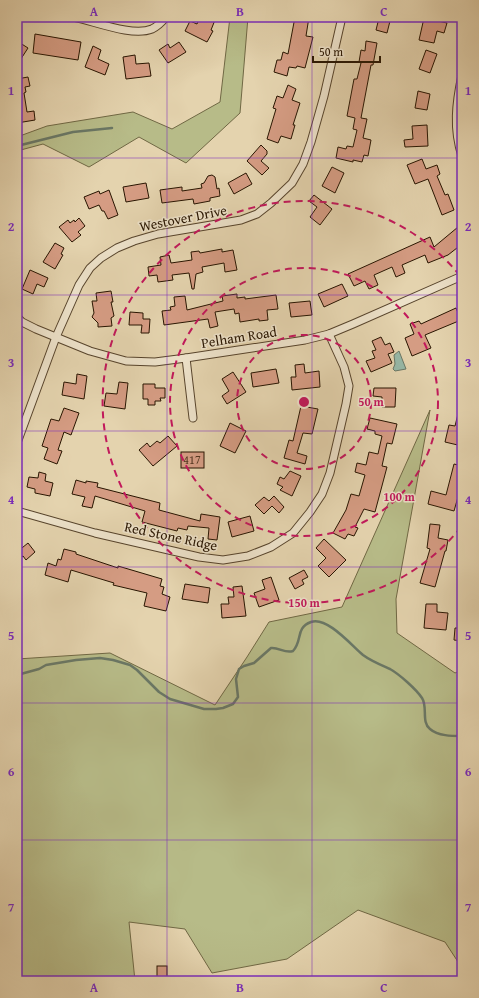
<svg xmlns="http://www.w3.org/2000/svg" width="479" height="998" viewBox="0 0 479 998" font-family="'Gentium Book Plus',serif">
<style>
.green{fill:#b7bb88;stroke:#706844}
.water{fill:#96b8a7;stroke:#6a7765}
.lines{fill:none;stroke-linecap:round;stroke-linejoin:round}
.stream{stroke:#6a7765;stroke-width:2.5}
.building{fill:#d59c83;stroke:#281501}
.street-casing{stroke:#57442c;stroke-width:9}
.street{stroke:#ede2ca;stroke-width:7}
.grid{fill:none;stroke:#7b2cbf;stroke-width:1;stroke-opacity:0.55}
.ring{fill:none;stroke:#c2185b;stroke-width:2;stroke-dasharray:7 5}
.labels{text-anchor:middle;stroke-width:3;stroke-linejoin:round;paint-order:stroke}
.number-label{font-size:12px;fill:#533722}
.street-label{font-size:14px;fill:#281501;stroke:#ede2ca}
.centre{fill:#c2185b;stroke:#ede2ca;stroke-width:2}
.ring-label{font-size:12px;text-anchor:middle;font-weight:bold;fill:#c2185b;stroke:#ede2ca;stroke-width:3;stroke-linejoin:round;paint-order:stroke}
.neatline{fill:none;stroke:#7b2cbf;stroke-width:1.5}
.grid-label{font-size:13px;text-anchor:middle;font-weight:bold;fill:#7b2cbf}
</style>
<rect width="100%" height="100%" fill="#e4d3ae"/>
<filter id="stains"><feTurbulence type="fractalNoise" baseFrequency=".005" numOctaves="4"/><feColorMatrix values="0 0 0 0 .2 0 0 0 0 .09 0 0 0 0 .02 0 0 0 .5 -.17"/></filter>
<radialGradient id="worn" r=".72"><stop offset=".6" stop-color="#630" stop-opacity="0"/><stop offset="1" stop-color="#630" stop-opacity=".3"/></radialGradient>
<g class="green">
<polygon points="230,17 248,17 240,113 186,163 139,137 89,167 43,144 17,151 17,137 47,126 133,112 172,129 220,102"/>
<polygon points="430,410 396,599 397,633 455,673 462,670 462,968 445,942 358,910 287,959 212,973 185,929 129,922 135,981 17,981 17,659 110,653 215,705 247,657 269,622 342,607"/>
</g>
<polygon class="water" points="399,351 406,369 395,371 393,369 395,364 394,355"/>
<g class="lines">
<g class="stream">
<polyline points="17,146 73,132 112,128"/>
<path d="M 17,675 L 39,669 L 46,665 L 76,660 L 100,658 L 113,660 L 130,665 L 137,670 L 159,692 L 170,699 L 204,709 L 216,709 L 223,708 L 233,704 L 238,697 L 236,679 L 239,669 L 244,666 L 254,663 L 271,648 C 279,647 285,654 293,651 C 303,640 295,628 311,622 C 327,616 352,646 363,655 C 371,661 381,665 390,669 C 399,674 416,689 422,698 C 428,707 421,722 430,729 C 438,736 452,736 462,736"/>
</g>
</g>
<g class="building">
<polygon points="200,17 209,17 215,20 211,30 213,31 207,42 185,31 190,21 197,24"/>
<polygon points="295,17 309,17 306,36 313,37 305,68 297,66 296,68 289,67 287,76 274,72 277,60 281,60 283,52 288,54"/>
<polygon points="379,18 390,21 387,33 376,30"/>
<polygon points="424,18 447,23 444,33 437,31 434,43 419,40"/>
<polygon points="35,34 81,42 78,60 33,53"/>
<polygon points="17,41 28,48 17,65"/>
<polygon points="366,41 377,43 373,65 371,65 361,118 367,119 363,138 371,140 368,156 364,155 362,162 353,160 353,162 336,158 338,147 346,149 347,146 353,147 357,130 353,129 355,118 347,116 354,79 357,79 361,63 359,62 361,50 365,51"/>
<polygon points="179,42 186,52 168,63 159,50 168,44 170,48"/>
<polygon points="93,46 101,50 98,59 109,64 105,75 85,67"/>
<polygon points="426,50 437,54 430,73 419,69"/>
<polygon points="135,55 136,64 149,63 151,76 126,79 123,57"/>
<polygon points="28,77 30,86 25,87 26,92 24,93 27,112 34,111 35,120 17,123 17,79"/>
<polygon points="288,85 296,89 292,100 300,103 293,125 295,125 291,139 281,136 278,143 267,139 276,109 273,108 277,96 283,98"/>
<polygon points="418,91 430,94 427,110 415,108"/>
<polygon points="427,125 428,146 405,147 404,140 413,139 412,126"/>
<polygon points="261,145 267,151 267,154 261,161 269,168 262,175 247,161"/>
<polygon points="422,159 426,169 437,165 440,174 437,176 445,195 448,194 454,210 442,215 428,179 415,184 407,165"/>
<polygon points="332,167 344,173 335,193 322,186"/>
<polygon points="246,173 252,184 234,194 228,183"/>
<polygon points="212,175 215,177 217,189 219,188 220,196 210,198 210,201 194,204 193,199 162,203 160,190 182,187 182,191 202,188 201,184 204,183 208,176"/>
<polygon points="146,183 149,198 126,202 123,187"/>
<polygon points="109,190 118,215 108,219 104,211 102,211 99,205 89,209 84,197 99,191 100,194"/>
<polygon points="314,195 332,209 320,225 310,217 317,207 309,201"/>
<polygon points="79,218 85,226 78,232 81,235 72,242 59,227 68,220 70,223 74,220 75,222"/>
<polygon points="458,227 462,232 462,244 448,255 428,263 425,255 402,265 405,273 396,277 392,267 374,275 378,285 369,289 365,281 354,286 348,274 430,237 434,247"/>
<polygon points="55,243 64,248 61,254 63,255 55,269 43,262"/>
<polygon points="222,249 222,252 233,250 237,270 225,272 224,263 202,267 203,272 196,274 194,289 192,289 189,273 172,275 173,280 158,282 157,275 149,276 148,267 161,265 160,257 169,255 171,263 192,260 191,252 199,251 200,253"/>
<polygon points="30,270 48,278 44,287 37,284 33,294 22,289"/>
<polygon points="342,284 348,296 324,307 318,294"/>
<polygon points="111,291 113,302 111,302 114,316 111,318 112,326 98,327 98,323 92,317 94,313 92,301 97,301 96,293"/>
<polygon points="237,294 237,298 245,297 245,299 276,295 278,309 267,310 268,320 259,321 259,319 240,322 239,313 235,314 234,309 215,312 218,326 210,328 208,319 164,325 162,311 171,310 170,307 175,306 174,297 185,296 187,310 223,301 222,296"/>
<polygon points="310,301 312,315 291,317 289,303"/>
<polygon points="456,308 461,320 425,335 431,348 412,356 405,338 414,334 410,324 419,321 421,324"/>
<polygon points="130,312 143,313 143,319 150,319 149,333 141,333 142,325 129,325"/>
<polygon points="381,337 385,345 390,343 394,352 388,354 392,363 371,372 366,361 375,358 372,351 376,350 372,341"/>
<polygon points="304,364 305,373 319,371 320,387 292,390 291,377 296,377 295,365"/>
<polygon points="276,369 279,383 253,387 251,373"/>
<polygon points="233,372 246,392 227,404 222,396 229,391 222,379"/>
<polygon points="77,374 87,376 84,399 62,395 64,382 76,384"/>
<polygon points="119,382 128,383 125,409 104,406 106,393 117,394"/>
<polygon points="143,384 155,384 155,388 165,388 165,398 160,398 161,401 155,401 155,405 148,405 148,399 143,399"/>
<polygon points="374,388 396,388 395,407 382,407 382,397 373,396"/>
<polygon points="301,406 318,409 312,434 303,433 297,453 307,456 305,464 284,458 289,440 293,441"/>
<polygon points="64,408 79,413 71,435 64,432 58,450 62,451 57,464 44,459 48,448 42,446 51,419 59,421"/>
<polygon points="459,410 462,410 462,446 445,442 449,425 455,426"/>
<polygon points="370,418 397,424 392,444 387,443 382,466 387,467 375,512 364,509 355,527 358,528 354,536 348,534 345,539 333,533 346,510 351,494 359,496 365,475 355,472 357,463 366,465 369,452 378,454 382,436 375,434 375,431 367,429"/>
<polygon points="230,423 246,431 235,453 220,446"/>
<polygon points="168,436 177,446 153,466 139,450 147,443 150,447 157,441 160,443"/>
<rect x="181" y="452" width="23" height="16"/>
<polygon points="454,464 462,466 462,491 460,490 454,511 428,504 431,491 446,495"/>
<polygon points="290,471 301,476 292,496 280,490 283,487 277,484 280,477 284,479"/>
<polygon points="39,472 46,474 45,481 53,483 50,496 35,493 35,489 27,487 29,477 38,478"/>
<polygon points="76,480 86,483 86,481 98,483 97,487 160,503 159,510 200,521 201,514 220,517 217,540 208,539 209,528 188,526 187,530 178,528 177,531 142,522 145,511 95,496 92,508 82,506 85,497 72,494"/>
<polygon points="274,496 284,507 279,513 272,506 264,514 255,505 264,497 269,501"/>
<polygon points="250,516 254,531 232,537 228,522"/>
<polygon points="430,524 440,525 438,538 448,540 446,551 445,551 435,587 420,583 430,549 427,548"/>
<polygon points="324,539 346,560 329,577 318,566 326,558 316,548"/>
<polygon points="28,543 35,552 26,560 23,556 17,559 17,552"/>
<polygon points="64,549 76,552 76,554 118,568 118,566 162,579 160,586 164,587 162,594 170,597 166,611 144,606 147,593 113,585 114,583 71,570 68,582 45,575 48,563 56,566 58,559 61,560"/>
<polygon points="304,570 308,577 302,580 304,584 295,589 289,578"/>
<polygon points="271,577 279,600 259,607 254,593 265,589 262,580"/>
<polygon points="185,584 210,588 208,603 182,599"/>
<polygon points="242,586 246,616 222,618 221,604 229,604 228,597 234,597 233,587"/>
<polygon points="426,604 437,604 437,612 448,613 446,630 424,628"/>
<polygon points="455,628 462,628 462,641 454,640"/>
<rect x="157" y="966" width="10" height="15"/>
</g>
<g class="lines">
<g class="street-casing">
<g id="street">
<path d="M 73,17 C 94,21 132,37 152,29 C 158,26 162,22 166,17"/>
<path d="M 462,75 C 456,103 453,129 462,156"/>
<polyline points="17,317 22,322 36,329 90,351 126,361 155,362 186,358 305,340 329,334 353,324 462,276"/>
<polyline points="186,358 193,418"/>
<polyline points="17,443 56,337 79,285 90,268 101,258 117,248 134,241 158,234 241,220 257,214 271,203 292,183 303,164 311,142 324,96 342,17"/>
<polyline points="17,511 95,533 199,557 223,560 248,556 271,547 293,533 310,512 322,494 330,473 346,404 349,386 344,367 329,334"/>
</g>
</g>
<use href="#street" class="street"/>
</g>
<path class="grid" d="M 167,17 L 167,981M 312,17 L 312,981M 17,158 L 462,158M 17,295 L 462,295M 17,431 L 462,431M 17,567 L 462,567M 17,703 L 462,703M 17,840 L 462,840"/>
<g class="ring">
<circle cx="304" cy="402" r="67"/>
<circle cx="304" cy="402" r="134"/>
<path d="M461 527A201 201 0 1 1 461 277"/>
</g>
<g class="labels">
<g class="number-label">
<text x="192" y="464">417</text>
</g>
<g class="street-label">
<text transform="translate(183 218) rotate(-11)" y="5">Westover Drive</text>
<text transform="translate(239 337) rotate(-9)" y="5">Pelham Road</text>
<text transform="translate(171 536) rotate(12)" y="5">Red Stone Ridge</text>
</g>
</g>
<circle cx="304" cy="402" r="6" class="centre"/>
<g class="ring-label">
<text x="371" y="406">50 m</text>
<text x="399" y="501">100 m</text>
<text x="304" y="607">150 m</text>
</g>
<rect width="479" height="998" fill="none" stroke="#e4d3ae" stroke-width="44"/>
<path d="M313 56v6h67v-6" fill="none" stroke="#281501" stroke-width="2"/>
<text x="319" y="56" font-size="12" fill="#281501" stroke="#ede2ca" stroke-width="3" paint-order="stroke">50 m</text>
<rect x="22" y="22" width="435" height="954" class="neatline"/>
<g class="grid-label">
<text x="94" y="16">A</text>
<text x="240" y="16">B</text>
<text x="384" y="16">C</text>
<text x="11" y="95">1</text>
<text x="468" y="95">1</text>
<text x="11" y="231">2</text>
<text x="468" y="231">2</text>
<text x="11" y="367">3</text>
<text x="468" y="367">3</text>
<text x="11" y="504">4</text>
<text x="468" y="504">4</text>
<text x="11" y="640">5</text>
<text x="468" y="640">5</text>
<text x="11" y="776">6</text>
<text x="468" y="776">6</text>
<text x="11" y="912">7</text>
<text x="468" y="912">7</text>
<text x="94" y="992">A</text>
<text x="240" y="992">B</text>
<text x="384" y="992">C</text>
</g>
<rect width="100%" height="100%" filter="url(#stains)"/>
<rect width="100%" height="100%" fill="url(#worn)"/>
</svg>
